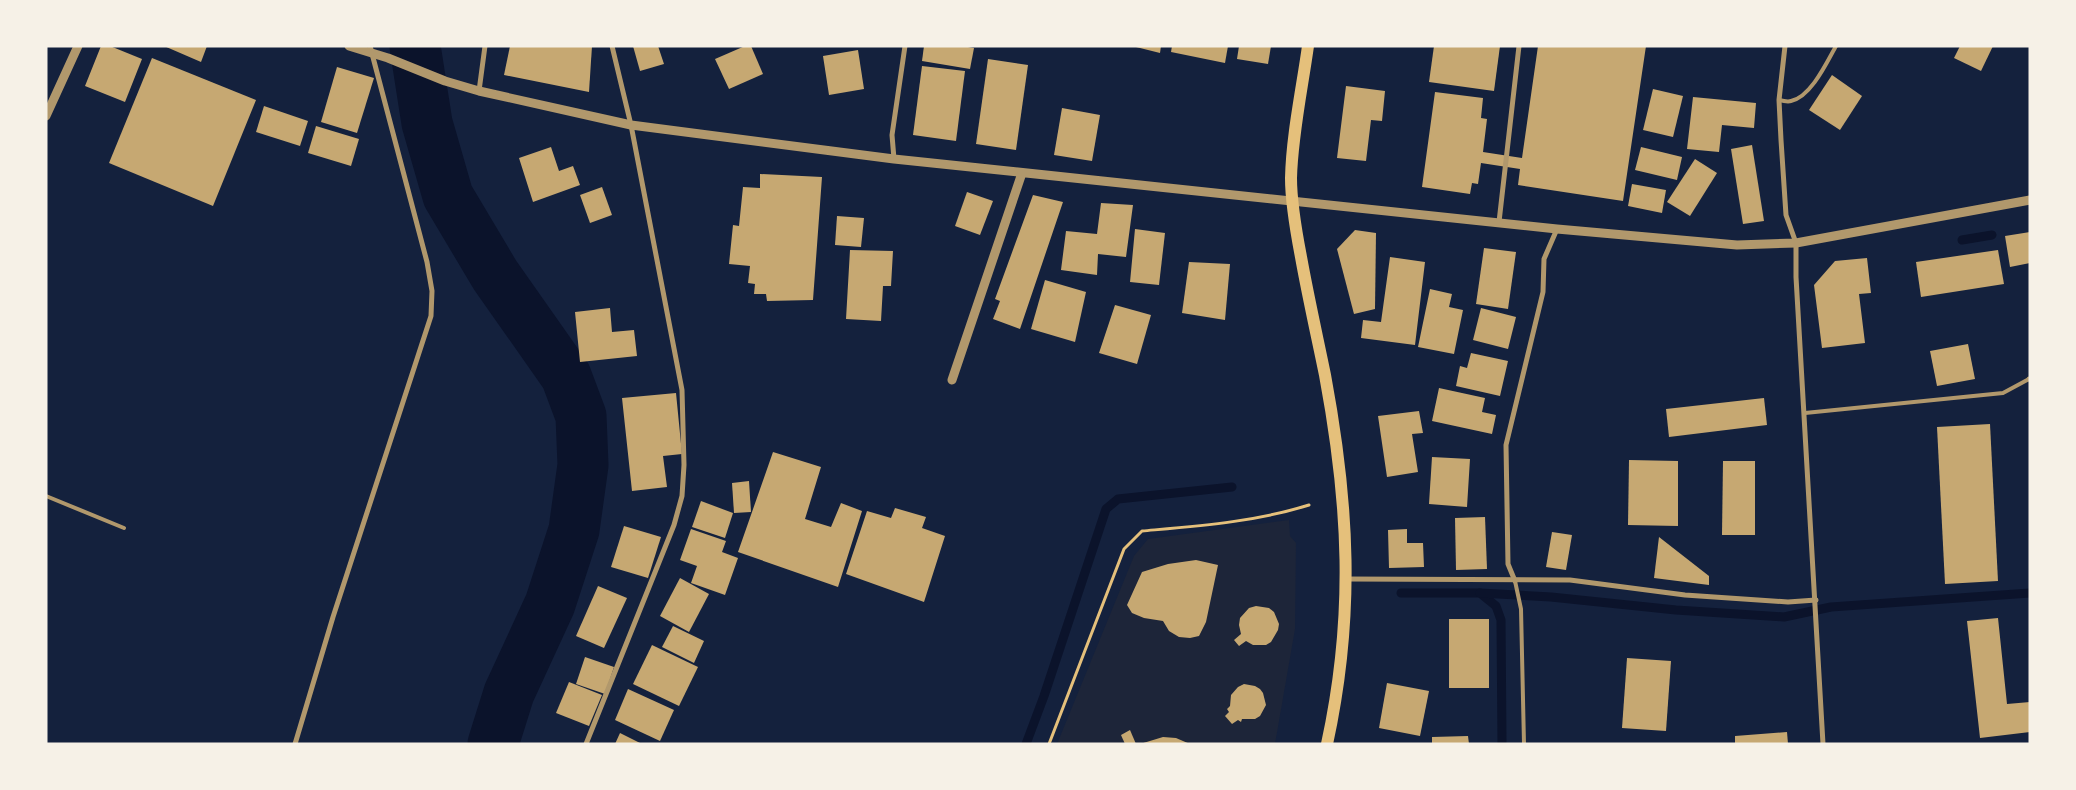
<svg xmlns="http://www.w3.org/2000/svg" width="2076" height="790" viewBox="0 0 2076 790" font-family="'Asap Condensed',sans-serif">
<style>
.green{fill:#1d2539}
.lines{fill:none;stroke-linecap:round;stroke-linejoin:round}
.stream{stroke:#0b132b;stroke-width:9}
.river{stroke:#0b132b;stroke-width:51}
.building{fill:#c6a872}
.path{stroke:#e5c07b;stroke-width:3}
.service{stroke:#b1986c;stroke-width:4}
.minor{stroke:#b1986c;stroke-width:5}
.tertiary{stroke:#b1986c;stroke-width:9}
.primary{stroke:#e5c07b;stroke-width:12}
</style>
<rect width="100%" height="100%" fill="#14213d"/>
<polygon class="green" points="1289,520 1290,536 1296,543 1295,629 1275,744 1057,744 1134,556 1148,539"/>
<g class="lines">
<g class="stream">
<polyline points="1962,240 1992,235"/>
<polyline points="1401,593 1480,593 1496,606 1501,620 1502,744"/>
<polyline points="1480,593 1551,597 1676,610 1784,617 1831,607 2030,593"/>
<polyline points="1026,744 1044,696 1106,509 1118,499 1232,487"/>
</g>
<polyline class="river" points="415,46 427,123 448,196 495,275 566,376 581,416 583,465 574,530 550,604 509,693 493,744"/>
</g>
<g class="building">
<polygon points="101,46 110,46 142,59 125,102 85,86"/>
<polygon points="164,46 207,46 201,62"/>
<polygon points="510,46 592,46 589,92 504,75"/>
<polygon points="633,46 658,46 664,64 640,71"/>
<polygon points="745,46 751,46 763,74 729,89 715,59"/>
<polygon points="924,46 962,46 974,48 970,69 922,61"/>
<polygon points="1132,46 1161,46 1160,53"/>
<polygon points="1172,46 1228,46 1225,63 1171,52"/>
<polygon points="1239,46 1271,46 1268,64 1237,59"/>
<polygon points="1434,46 1500,46 1494,91 1429,82"/>
<polygon points="1538,46 1646,46 1623,201 1518,185 1520,169 1481,163 1478,184 1472,183 1470,194 1422,187 1435,92 1483,98 1481,118 1487,119 1483,152 1522,158"/>
<polygon points="1960,46 1993,46 1981,71 1954,58"/>
<polygon points="858,50 864,89 829,95 823,56"/>
<polygon points="152,58 256,100 213,206 109,163"/>
<polygon points="988,59 1028,65 1016,150 976,144"/>
<polygon points="922,66 965,71 956,141 913,135"/>
<polygon points="337,67 374,78 357,133 321,122"/>
<polygon points="1832,75 1862,96 1840,130 1809,110"/>
<polygon points="1346,86 1385,91 1382,121 1371,120 1366,161 1337,158"/>
<polygon points="1653,89 1683,96 1673,137 1643,130"/>
<polygon points="1693,97 1756,103 1754,128 1722,125 1719,152 1687,149"/>
<polygon points="264,106 308,121 300,146 256,132"/>
<polygon points="1062,108 1100,115 1092,161 1054,155"/>
<polygon points="316,126 359,139 351,166 308,153"/>
<polygon points="1752,145 1764,221 1743,224 1731,149"/>
<polygon points="551,147 559,171 573,166 580,185 533,202 519,158"/>
<polygon points="1641,147 1682,157 1677,180 1635,170"/>
<polygon points="1695,159 1717,173 1690,216 1667,202"/>
<polygon points="760,174 822,177 813,300 767,301 766,294 754,294 755,284 748,283 750,266 729,264 733,225 739,226 743,187 760,188"/>
<polygon points="1632,184 1666,190 1662,213 1628,206"/>
<polygon points="602,187 612,215 590,223 580,195"/>
<polygon points="967,192 993,201 980,235 955,226"/>
<polygon points="1033,195 1063,202 1020,329 993,319 1000,301 995,299"/>
<polygon points="1101,203 1133,205 1126,257 1098,254 1097,275 1061,270 1066,231 1097,234"/>
<polygon points="837,216 864,218 861,247 835,245"/>
<polygon points="1135,229 1165,233 1159,285 1130,282"/>
<polygon points="1355,230 1376,233 1375,309 1354,314 1337,249"/>
<polygon points="2030,232 2030,263 2010,267 2005,236"/>
<polygon points="1484,248 1516,252 1508,309 1476,304"/>
<polygon points="850,250 893,251 891,286 883,286 881,321 846,319"/>
<polygon points="1998,250 2004,284 1921,297 1916,262"/>
<polygon points="1390,257 1425,262 1415,345 1361,338 1363,320 1381,322"/>
<polygon points="1867,258 1871,293 1859,294 1865,343 1822,348 1814,285 1835,261"/>
<polygon points="1189,262 1230,264 1225,320 1182,313"/>
<polygon points="1045,280 1086,292 1075,342 1031,329"/>
<polygon points="1430,289 1452,294 1449,307 1463,310 1454,354 1418,347"/>
<polygon points="1115,305 1151,315 1137,364 1099,353"/>
<polygon points="610,308 612,332 634,330 637,356 580,362 575,312"/>
<polygon points="1481,308 1516,317 1508,349 1473,340"/>
<polygon points="1968,344 1975,379 1937,386 1930,351"/>
<polygon points="1471,353 1508,361 1500,396 1456,386 1460,366 1467,368"/>
<polygon points="1439,388 1485,398 1482,412 1496,415 1492,434 1432,421"/>
<polygon points="676,393 682,454 663,456 667,487 632,491 622,398"/>
<polygon points="1764,398 1767,425 1669,437 1666,409"/>
<polygon points="1419,411 1423,433 1412,434 1418,472 1387,477 1378,416"/>
<polygon points="1990,424 1998,581 1945,584 1937,427"/>
<polygon points="773,452 821,467 805,519 831,527 841,503 862,511 838,587 738,552"/>
<polygon points="1432,457 1470,459 1467,507 1429,504"/>
<polygon points="1629,460 1678,461 1678,526 1628,525"/>
<polygon points="1723,461 1755,461 1755,535 1722,535"/>
<polygon points="749,481 751,512 734,513 732,483"/>
<polygon points="701,501 733,513 725,538 692,527"/>
<polygon points="895,508 926,517 922,528 945,536 924,602 846,574 867,511 891,518"/>
<polygon points="1485,517 1487,569 1456,570 1455,518"/>
<polygon points="624,526 661,537 648,578 611,567"/>
<polygon points="691,529 726,541 722,552 738,558 725,595 691,583 697,566 680,560"/>
<polygon points="1407,529 1407,543 1423,543 1424,567 1389,568 1388,530"/>
<polygon points="1552,532 1572,535 1566,570 1546,567"/>
<polygon points="1659,537 1709,576 1709,585 1654,578"/>
<polygon points="1196,560 1218,565 1206,622 1199,636 1190,638 1179,637 1169,631 1163,621 1144,618 1132,613 1127,605 1142,572 1168,564"/>
<polygon points="680,578 709,594 689,632 660,616"/>
<polygon points="598,586 627,598 604,648 576,636"/>
<polygon points="1256,606 1269,608 1274,612 1279,624 1278,630 1271,642 1266,645 1253,645 1246,641 1239,646 1234,640 1241,634 1239,625 1240,618 1249,608"/>
<polygon points="1998,618 2007,704 2030,702 2030,732 1980,738 1967,621"/>
<rect x="1449" y="619" width="40" height="69"/>
<polygon points="673,626 704,641 694,663 662,647"/>
<polygon points="652,645 698,667 679,706 633,684"/>
<polygon points="585,657 614,667 605,694 576,684"/>
<polygon points="1627,658 1671,661 1666,731 1622,728"/>
<polygon points="569,682 602,695 589,726 556,713"/>
<polygon points="1387,683 1429,691 1420,736 1379,728"/>
<polygon points="1244,684 1255,686 1260,689 1263,693 1266,705 1260,716 1255,719 1242,719 1241,722 1238,720 1232,724 1225,716 1229,712 1227,709 1230,706 1231,695 1238,687"/>
<polygon points="628,689 674,710 660,741 615,720"/>
<polygon points="1130,730 1136,744 1125,744 1121,735"/>
<polygon points="1787,732 1788,744 1735,744 1735,736"/>
<polygon points="620,733 642,744 615,744"/>
<polygon points="1468,736 1469,744 1432,744 1432,737"/>
<polygon points="1163,737 1176,738 1190,744 1140,744"/>
</g>
<g class="lines">
<path class="path" d="M 1049,744 L 1124,549 L 1142,531 C 1198,526 1255,522 1309,505"/>
<g class="service">
<path d="M 1779,100 C 1783,101 1788,102 1791,101 C 1811,97 1827,62 1836,46"/>
<polyline points="1805,413 2003,393 2029,379"/>
<polyline points="46,496 124,528"/>
<polyline points="1515,581 1521,609 1524,744"/>
</g>
<g class="minor">
<polyline points="1785,46 1779,100 1781,140 1786,215 1796,243 1796,277 1823,744"/>
<polyline points="479,91 485,46"/>
<polyline points="894,159 892,135 905,46"/>
<polyline points="1499,222 1519,46"/>
<polyline points="2029,379 2030,379"/>
<polyline points="1347,579 1570,580 1685,595 1788,602 1816,600"/>
<polyline points="1515,581 1508,564 1506,445 1543,292 1544,259 1557,229"/>
<polyline points="295,744 333,617 431,316 432,291 427,262 370,46"/>
<polyline points="586,744 674,525 682,496 684,465 682,390 631,125 612,46"/>
</g>
<g class="tertiary">
<polyline points="349,46 388,58 445,81 479,91 631,125 894,159 1557,229 1737,245 1796,243 2030,200"/>
<polyline points="46,116 78,46"/>
<polyline points="952,380 1022,173"/>
</g>
<path class="primary" d="M 1308,46 C 1302,89 1292,135 1291,178 C 1291,204 1296,231 1301,257 C 1308,296 1317,336 1325,375 C 1349,504 1355,615 1327,744"/>
</g>
<rect width="2076" height="790" fill="none" stroke="#f6f1e7" stroke-width="95"/>
</svg>
